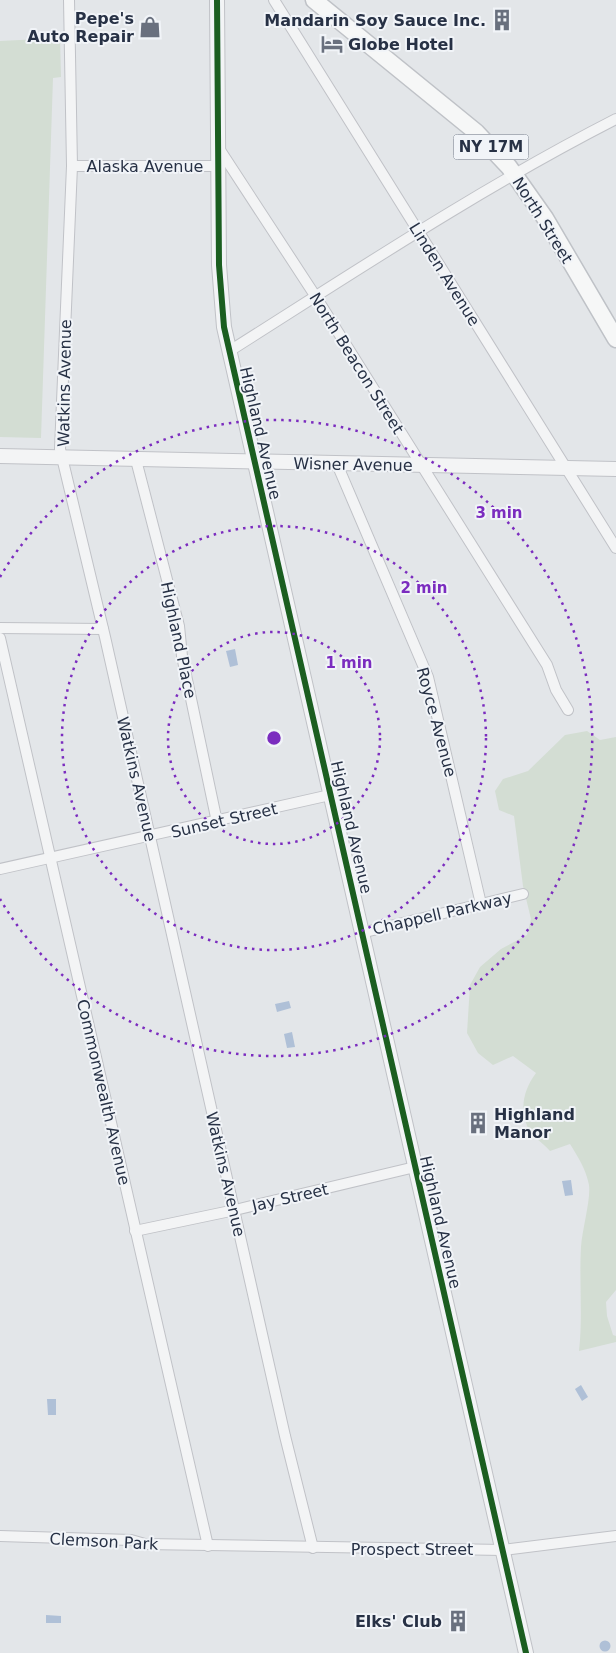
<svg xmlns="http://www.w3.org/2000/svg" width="616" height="1653" viewBox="0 0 616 1653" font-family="'DejaVu Sans',sans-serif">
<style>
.green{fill:#d3ddd3}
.water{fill:#afc0d7}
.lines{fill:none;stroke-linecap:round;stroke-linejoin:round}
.minor-casing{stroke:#c0c2c7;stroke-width:12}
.tertiary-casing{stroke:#c0c2c7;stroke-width:16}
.primary-casing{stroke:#bfc2c7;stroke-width:19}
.minor{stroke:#f3f4f5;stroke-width:10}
.tertiary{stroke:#f3f4f5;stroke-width:14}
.primary{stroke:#f6f7f7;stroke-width:16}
.cycleway-casing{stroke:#f1f4f8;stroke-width:9}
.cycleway{stroke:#1b5e20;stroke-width:6}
.ring{fill:none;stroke:#7b2cbf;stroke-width:2.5;stroke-dasharray:2.5 5}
.labels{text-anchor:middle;stroke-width:4;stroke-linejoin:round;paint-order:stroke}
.shield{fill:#f1f4f8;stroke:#646c7b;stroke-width:1}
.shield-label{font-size:15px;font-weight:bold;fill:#273145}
.poi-label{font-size:16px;font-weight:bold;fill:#273145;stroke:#f1f4f8;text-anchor:end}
.street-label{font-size:16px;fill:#273145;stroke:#f1f4f8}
.centre{fill:#7b2cbf;stroke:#f1f4f8;stroke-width:2.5}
.ring-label{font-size:15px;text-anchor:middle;font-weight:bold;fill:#7b2cbf;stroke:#f1f4f8;stroke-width:4;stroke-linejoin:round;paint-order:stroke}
</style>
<rect width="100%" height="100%" fill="#e3e6e9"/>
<g class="green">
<polygon points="60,38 61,77 53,78 41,438 0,437 0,41"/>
<path d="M 587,731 L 600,740 L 616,737 L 616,1290 L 606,1302 L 607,1316 L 613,1335 L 616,1336 L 616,1342 L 579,1351 C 583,1316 579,1282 581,1247 C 582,1230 591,1199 589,1185 C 586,1169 578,1157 570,1144 L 550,1151 C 544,1144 532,1136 528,1128 C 519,1108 524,1089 536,1073 L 513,1056 L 493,1065 L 478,1053 L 467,1033 L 470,985 L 480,967 L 501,949 L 527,935 L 531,919 L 523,886 L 514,816 L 499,810 L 495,791 L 503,779 L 528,771 L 565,735 Z"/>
</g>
<g class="water">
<polygon points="235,649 238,665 230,667 226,651"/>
<polygon points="289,1001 291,1008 277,1012 275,1004"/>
<polygon points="292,1032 295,1047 287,1048 284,1034"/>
<polygon points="571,1180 573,1195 565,1196 562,1181"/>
<polygon points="581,1385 588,1397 582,1401 575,1389"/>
<polygon points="47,1399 56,1399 56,1415 48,1415"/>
<polygon points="46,1615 61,1616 61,1623 46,1623"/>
<circle cx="605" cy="1646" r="5.5"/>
</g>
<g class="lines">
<g class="minor-casing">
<g id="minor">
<polyline points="69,0 72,166 60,449 105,637 285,1436 313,1548"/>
<polyline points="274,0 616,548"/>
<polyline points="218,147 316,297 547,665 556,690 568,710"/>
<polyline points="72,166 218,166"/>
<path d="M 228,352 C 356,271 481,188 616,119"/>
<polyline points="136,460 179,626 182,656 217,822"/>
<polyline points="337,464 428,677 481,904"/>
<polyline points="0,628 103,629"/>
<polyline points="0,638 208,1546"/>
<polyline points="0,869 330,795"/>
<polyline points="361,933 523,894"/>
<polyline points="135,1231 235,1210 415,1167"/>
<polyline points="0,1536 131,1540 145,1544 503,1550 616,1536"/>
</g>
</g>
<g class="tertiary-casing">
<g id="tertiary">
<polyline points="217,0 219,265 224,327 526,1653"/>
<polyline points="0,456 616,469"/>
</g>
</g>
<g class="primary-casing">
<polyline id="primary" points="314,0 476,132 509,167 545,218 616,339"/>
</g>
<use href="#minor" class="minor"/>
<use href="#tertiary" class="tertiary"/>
<use href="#primary" class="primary"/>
<g class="cycleway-casing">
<polyline id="cycleway" points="217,0 219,265 224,327 526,1653"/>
</g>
<use href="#cycleway" class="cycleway"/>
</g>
<g class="ring">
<circle cx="274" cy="738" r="106"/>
<circle cx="274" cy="738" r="212"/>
<path d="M0 577A318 318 0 1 1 0 899"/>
</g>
<defs>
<g id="building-bare" transform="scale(1.725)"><path d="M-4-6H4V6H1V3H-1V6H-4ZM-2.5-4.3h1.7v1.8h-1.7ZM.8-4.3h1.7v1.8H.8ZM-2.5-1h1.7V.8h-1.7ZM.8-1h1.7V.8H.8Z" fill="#69707e" stroke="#f1f4f8" stroke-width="2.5" paint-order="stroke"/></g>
<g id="shop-bare" transform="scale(1.725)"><path d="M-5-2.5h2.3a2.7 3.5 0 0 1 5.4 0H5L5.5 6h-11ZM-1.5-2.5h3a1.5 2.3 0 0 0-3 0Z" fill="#69707e" stroke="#f1f4f8" stroke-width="2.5" paint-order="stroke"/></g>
<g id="hotel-bare" transform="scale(1.725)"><path d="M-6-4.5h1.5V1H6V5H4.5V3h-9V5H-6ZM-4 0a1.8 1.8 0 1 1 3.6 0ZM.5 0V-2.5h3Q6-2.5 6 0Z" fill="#69707e" stroke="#f1f4f8" stroke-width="2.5" paint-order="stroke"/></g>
</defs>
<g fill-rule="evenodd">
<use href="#building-bare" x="502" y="20"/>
<use href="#shop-bare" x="150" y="27"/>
<use href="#hotel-bare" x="332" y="44"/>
<use href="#building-bare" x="478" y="1123"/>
<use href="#building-bare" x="458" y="1621"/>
</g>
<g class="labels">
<rect class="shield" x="453.5" y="134.5" width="75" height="25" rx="4"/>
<g class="shield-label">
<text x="491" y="152">NY 17M</text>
</g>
<g class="poi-label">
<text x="134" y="24">Pepe's<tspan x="134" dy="18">Auto Repair</tspan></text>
<text x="486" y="26">Mandarin Soy Sauce Inc.</text>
<text x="348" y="50" text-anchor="start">Globe Hotel</text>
<text x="494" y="1120" text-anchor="start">Highland<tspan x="494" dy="18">Manor</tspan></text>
<text x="442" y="1627">Elks' Club</text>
</g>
<g class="street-label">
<text x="145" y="172">Alaska Avenue</text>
<text transform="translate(543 220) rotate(58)" y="6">North Street</text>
<text transform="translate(445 274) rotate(58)" y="6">Linden Avenue</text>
<text transform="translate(357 363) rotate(58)" y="6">North Beacon Street</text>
<text transform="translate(64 383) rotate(-89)" y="6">Watkins Avenue</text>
<text transform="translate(261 433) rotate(77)" y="6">Highland Avenue</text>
<text transform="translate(353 464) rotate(1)" y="6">Wisner Avenue</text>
<text transform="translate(179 640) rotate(78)" y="6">Highland Place</text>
<text transform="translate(437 722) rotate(75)" y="6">Royce Avenue</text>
<text transform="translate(137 779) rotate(77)" y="6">Watkins Avenue</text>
<text transform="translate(224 820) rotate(-13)" y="6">Sunset Street</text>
<text transform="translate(352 827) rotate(77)" y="6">Highland Avenue</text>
<text transform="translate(442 913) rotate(-13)" y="6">Chappell Parkway</text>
<text transform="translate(104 1092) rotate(77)" y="6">Commonwealth Avenue</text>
<text transform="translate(226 1174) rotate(77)" y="6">Watkins Avenue</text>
<text transform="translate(290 1197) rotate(-13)" y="6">Jay Street</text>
<text transform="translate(441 1222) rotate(77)" y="6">Highland Avenue</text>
<text transform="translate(104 1541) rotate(3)" y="6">Clemson Park</text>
<text x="412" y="1555">Prospect Street</text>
</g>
</g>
<circle cx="274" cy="738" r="8" class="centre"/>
<g class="ring-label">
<text x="499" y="518">3 min</text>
<text x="424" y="593">2 min</text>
<text x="349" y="668">1 min</text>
</g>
</svg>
